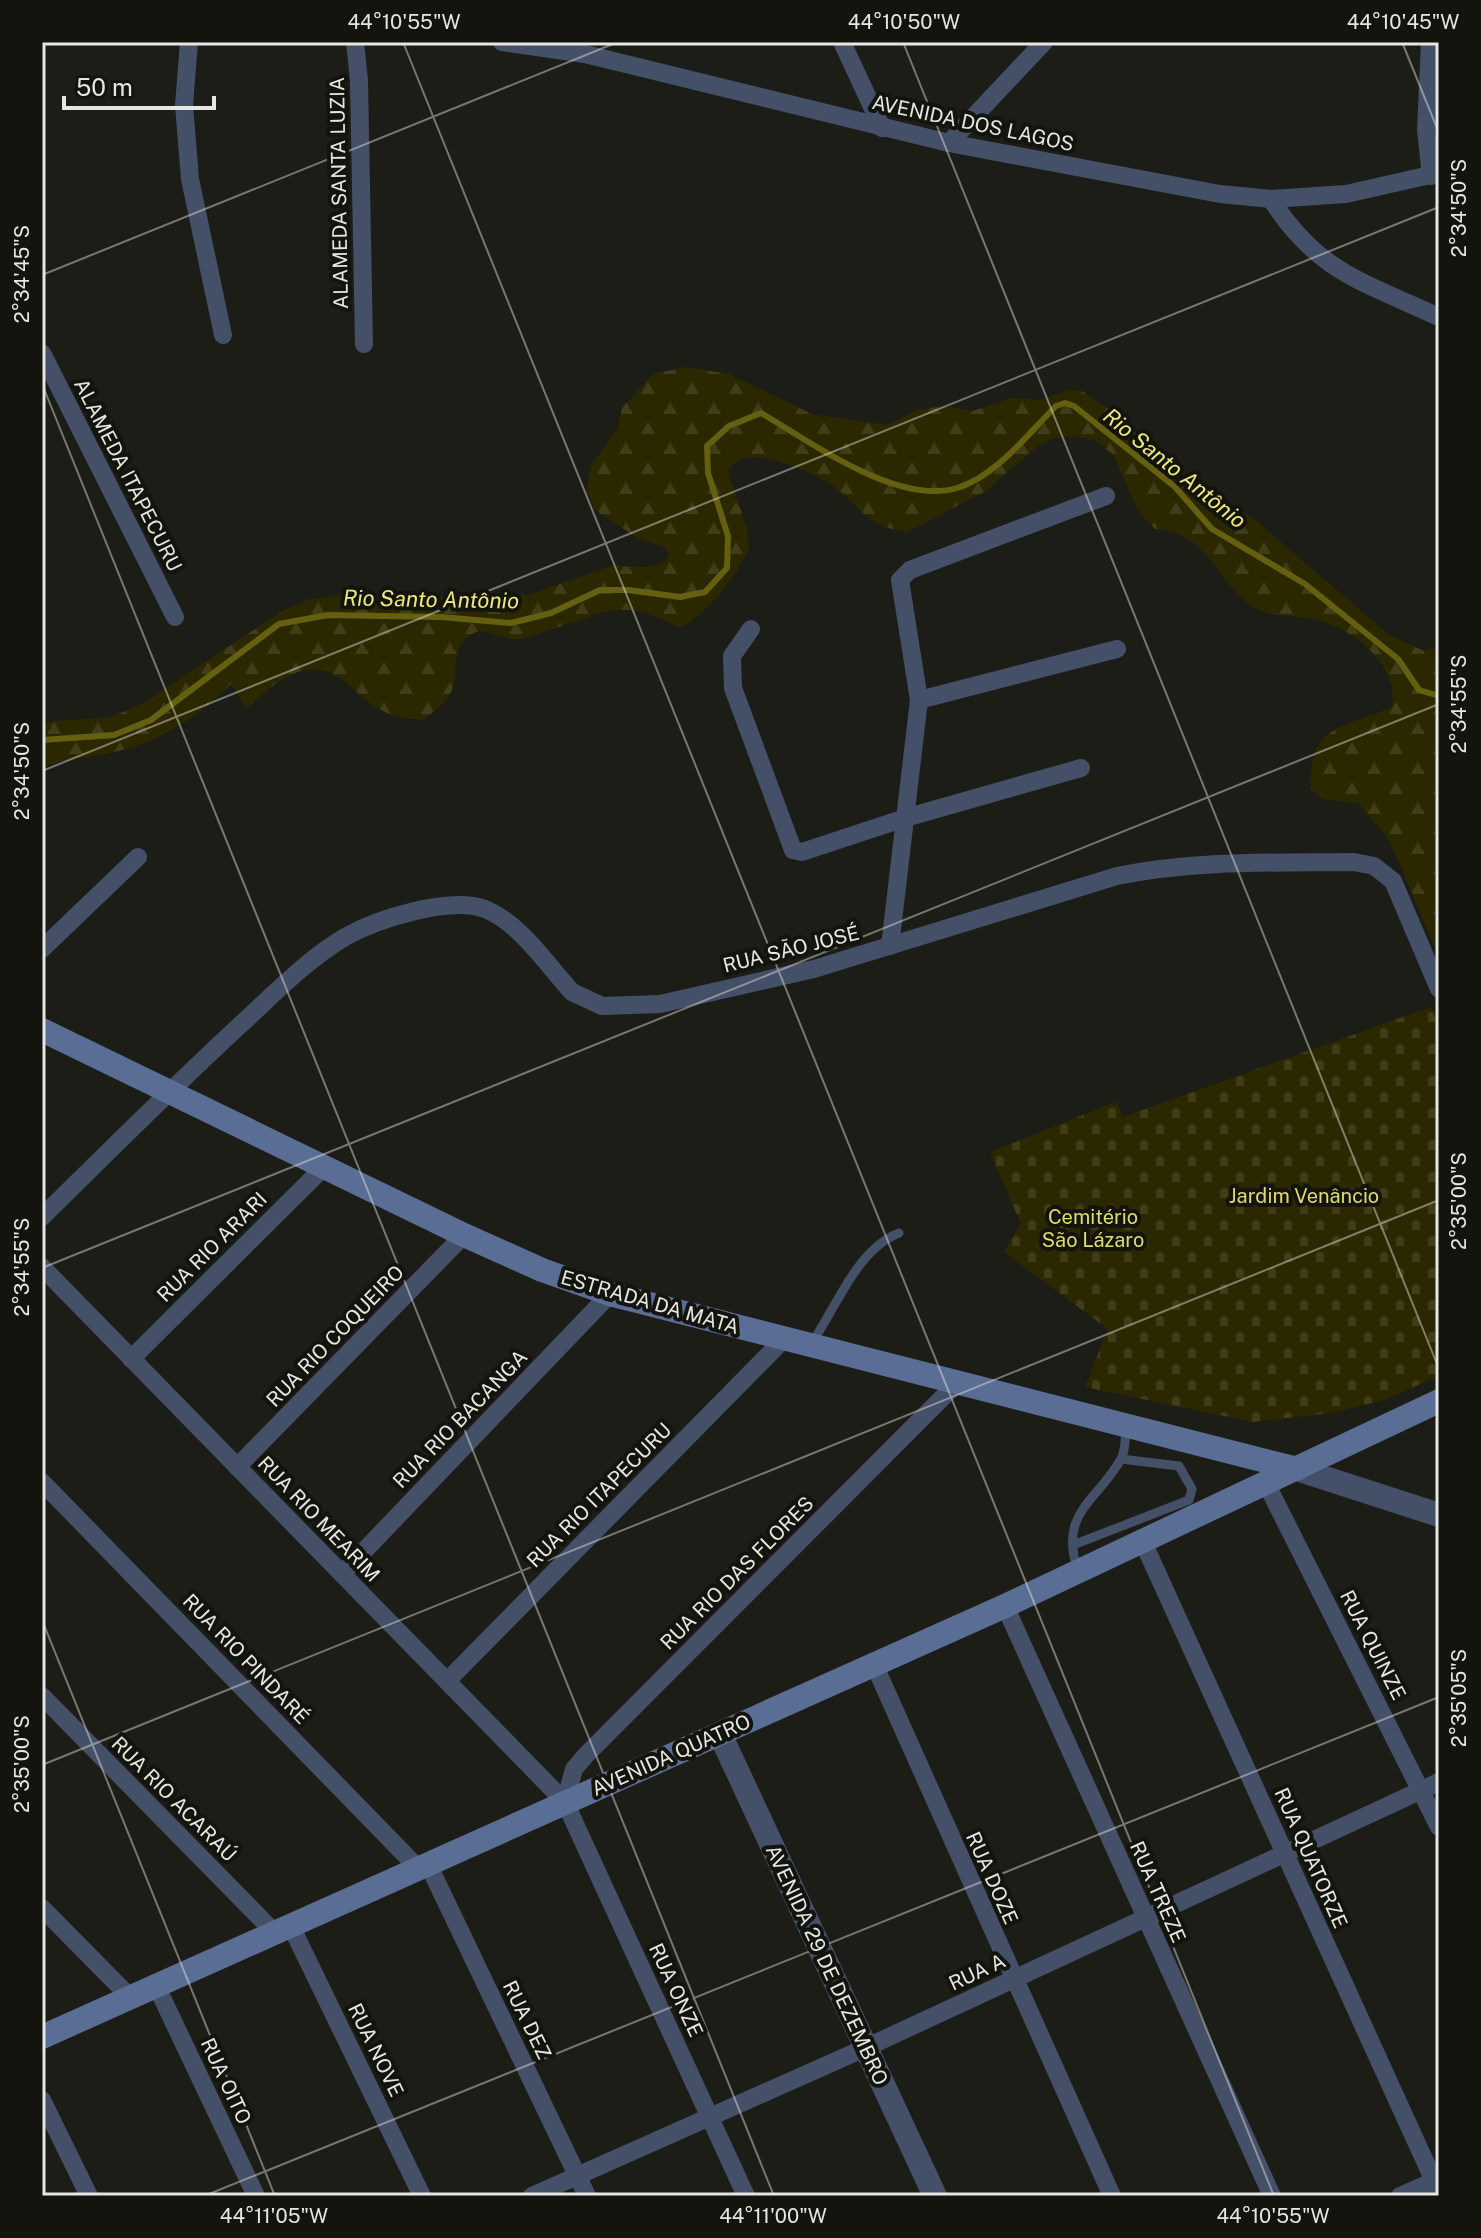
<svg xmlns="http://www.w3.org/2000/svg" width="1481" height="2238" viewBox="0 0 1481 2238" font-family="'Public Sans',sans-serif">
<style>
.forest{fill:url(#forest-firs)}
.cemetery{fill:url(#cemetery-stones)}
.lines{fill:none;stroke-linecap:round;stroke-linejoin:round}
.stream{stroke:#65600f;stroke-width:6}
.service{stroke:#445068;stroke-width:9}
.minor{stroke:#445068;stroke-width:18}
.tertiary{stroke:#445068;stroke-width:24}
.secondary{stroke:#5a6d94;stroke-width:24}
.ticks{fill:none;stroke:#e6e6e2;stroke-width:2;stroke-opacity:0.45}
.labels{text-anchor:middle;stroke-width:8;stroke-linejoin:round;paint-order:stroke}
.street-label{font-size:20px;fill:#e6e6e2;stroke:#14140e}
.park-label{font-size:20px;fill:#dfda72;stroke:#14140e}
.water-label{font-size:22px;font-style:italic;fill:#ede780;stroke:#14140e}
.neatline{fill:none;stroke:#e6e6e2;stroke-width:3}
.ticks-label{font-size:20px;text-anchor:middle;fill:#e6e6e2}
</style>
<defs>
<pattern id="forest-firs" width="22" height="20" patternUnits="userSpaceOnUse" patternTransform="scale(2)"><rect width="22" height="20" fill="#2b2800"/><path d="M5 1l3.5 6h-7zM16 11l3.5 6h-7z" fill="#403d19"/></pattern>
<pattern id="cemetery-stones" width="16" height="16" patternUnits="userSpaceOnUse" patternTransform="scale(2)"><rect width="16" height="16" fill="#2b2800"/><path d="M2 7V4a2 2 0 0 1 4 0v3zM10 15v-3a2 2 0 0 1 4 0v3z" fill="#403d19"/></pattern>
</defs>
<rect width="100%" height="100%" fill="#1d1d17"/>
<path class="forest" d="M 687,367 L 729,374 L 812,414 L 887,425 L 917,410 L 945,406 L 973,411 L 1012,398 L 1040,400 L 1070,390 L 1082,391 L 1116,414 L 1194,491 L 1253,518 L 1389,635 L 1422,650 L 1439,648 L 1439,958 L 1390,841 L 1358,803 L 1322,799 L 1311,789 C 1307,723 1344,729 1392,707 C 1400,667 1356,631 1319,620 C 1296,613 1269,621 1248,603 C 1214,575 1206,532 1155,529 L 1138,511 L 1113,454 L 1093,440 L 1073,436 L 1054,438 L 1038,446 L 986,491 L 907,532 C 899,530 890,529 883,526 C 861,517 848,494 829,483 C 805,470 744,439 728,472 L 747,528 L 749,549 C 737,575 706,617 679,628 C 624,596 604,612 550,630 C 540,633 525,639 514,639 C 500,638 485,626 472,634 C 452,645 457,666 454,684 C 450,701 435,711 422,720 C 408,719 394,717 381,710 C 348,691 333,655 290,675 C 274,682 260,698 246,708 L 231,684 C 200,715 158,743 114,752 C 90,758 65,757 42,768 L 42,722 L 111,717 L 142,704 L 284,610 L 310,599 L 349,595 L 426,598 L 486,591 L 528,595 L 611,566 L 647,567 L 663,563 L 670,555 L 663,546 L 639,539 L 595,510 L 587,490 L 591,465 L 617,430 L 622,408 L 653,374 Z"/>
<polygon class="cemetery" points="1431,1007 1439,1026 1439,1376 1384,1400 1331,1413 1253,1422 1085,1387 1108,1329 1004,1252 1021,1224 990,1152 1116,1102 1123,1117"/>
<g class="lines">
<path class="stream" d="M 42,740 L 114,735 L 151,720 L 279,624 L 328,615 L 441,617 L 511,623 L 551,613 L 600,590 L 628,590 L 680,597 L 705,592 L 727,568 L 728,536 L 708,473 L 707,446 L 729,426 L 761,413 C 811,442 897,506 957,488 C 995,477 1029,433 1056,406 L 1065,403 L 1074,406 L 1175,487 L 1212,529 L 1305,584 L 1398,659 L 1419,690 L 1439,696"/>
<g class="service">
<path d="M 811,1344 C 836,1308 857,1249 899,1233"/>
<polyline points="1073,1545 1189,1500 1192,1489 1179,1466 1121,1459"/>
<path d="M 1078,1571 C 1058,1512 1097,1502 1121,1459 C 1126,1450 1125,1437 1126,1427"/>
</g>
<g class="minor">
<polyline points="189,42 184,105 190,179 223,335"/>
<polyline points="355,42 359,80 364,344"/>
<polyline points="502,42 585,54 949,143 1220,194 1271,199 1346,194 1439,173"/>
<polyline points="842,42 882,128"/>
<polyline points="1430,42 1426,130 1431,176"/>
<polyline points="949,143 1044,42"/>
<path d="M 1271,199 C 1317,272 1364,282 1439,317"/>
<polyline points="42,353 175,617"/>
<polyline points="751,629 732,656 733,688 793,850 802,852 905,818 1081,768"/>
<polyline points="919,700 1117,649"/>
<polyline points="890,946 919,700 900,580 910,570 1106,496"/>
<polyline points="42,949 138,857"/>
<path d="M 42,1217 C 107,1153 171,1089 238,1027 C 272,996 305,961 345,937 C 377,919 449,896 485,909 C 520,923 548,966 572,992 L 602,1006 L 660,1004 L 814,969 L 1117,876 C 1196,860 1274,863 1354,862 L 1374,866 L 1393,881 L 1439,989"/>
<polyline points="42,1267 565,1802 746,2196"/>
<polyline points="131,1359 324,1167"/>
<polyline points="237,1467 464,1235"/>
<polyline points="42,1482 418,1868"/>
<polyline points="1266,1483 1439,1827"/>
<polyline points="1143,1542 1439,2192"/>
<polyline points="342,1574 610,1294"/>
<polyline points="1005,1606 1272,2196"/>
<polyline points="874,1664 1112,2196"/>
<polyline points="447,1681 783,1340"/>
<polyline points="42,1696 274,1932"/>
<polyline points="565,1802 574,1769 586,1755 956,1384"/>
<polyline points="428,1864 587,2196"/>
<polyline points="42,1908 130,1997"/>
<polyline points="290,1924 422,2196"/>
<polyline points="156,1985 256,2196"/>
<polyline points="42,2100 89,2196"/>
<polyline points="532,2196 865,2048 1439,1782"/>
<polyline points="1400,2196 1439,2179"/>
</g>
<g class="tertiary">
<polyline points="1297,1469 1439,1515"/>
<polyline points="720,1734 935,2196"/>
</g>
<g class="secondary">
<polyline points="42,1030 464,1235 542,1270 610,1294 1297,1469"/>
<polyline points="42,2037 1005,1606 1439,1401"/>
</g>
</g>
<path class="ticks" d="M 403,42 L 1274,2196M 903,42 L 1439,1369M 1402,42 L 1439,133M 42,275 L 618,42M 42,384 L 774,2196M 42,771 L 1439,207M 42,1268 L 1439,704M 42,1620 L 275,2196M 42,1765 L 1439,1200M 204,2196 L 1439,1697M 1433,2196 L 1439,2194"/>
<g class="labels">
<g class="street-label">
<text transform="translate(973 123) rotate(12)" y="7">AVENIDA DOS LAGOS</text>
<text transform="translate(339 193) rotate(-91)" y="7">ALAMEDA SANTA LUZIA</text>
<text transform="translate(128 475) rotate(63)" y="7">ALAMEDA ITAPECURU</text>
<text transform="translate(791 949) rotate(-14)" y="7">RUA SÃO JOSÉ</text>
<text transform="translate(212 1247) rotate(-45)" y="7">RUA RIO ARARI</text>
<text transform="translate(650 1302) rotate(16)" y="7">ESTRADA DA MATA</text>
<text transform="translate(335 1336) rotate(-46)" y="7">RUA RIO COQUEIRO</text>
<text transform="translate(460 1419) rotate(-46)" y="7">RUA RIO BACANGA</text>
<text transform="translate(599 1495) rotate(-45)" y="7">RUA RIO ITAPECURU</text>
<text transform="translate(319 1519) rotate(46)" y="7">RUA RIO MEARIM</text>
<text transform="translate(737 1573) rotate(-45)" y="7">RUA RIO DAS FLORES</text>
<text transform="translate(1373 1645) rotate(63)" y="7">RUA QUINZE</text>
<text transform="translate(246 1659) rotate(46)" y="7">RUA RIO PINDARÉ</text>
<text transform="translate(671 1755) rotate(-24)" y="7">AVENIDA QUATRO</text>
<text transform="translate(174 1799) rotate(45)" y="7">RUA RIO ACARAÚ</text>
<text transform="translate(1311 1858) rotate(66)" y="7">RUA QUATORZE</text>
<text transform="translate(992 1878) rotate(66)" y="7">RUA DOZE</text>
<text transform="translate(1158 1892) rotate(66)" y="7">RUA TREZE</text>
<text transform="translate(827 1965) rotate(65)" y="7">AVENIDA 29 DE DEZEMBRO</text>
<text transform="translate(977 1972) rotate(-25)" y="7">RUA A</text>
<text transform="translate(676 1990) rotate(65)" y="7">RUA ONZE</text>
<text transform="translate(527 2020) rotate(64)" y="7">RUA DEZ</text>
<text transform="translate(376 2050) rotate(64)" y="7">RUA NOVE</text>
<text transform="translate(226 2081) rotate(65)" y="7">RUA OITO</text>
</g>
<g class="park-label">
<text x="1304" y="1203">Jardim Venâncio</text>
<text x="1093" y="1224">Cemitério<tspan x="1093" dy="23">São Lázaro</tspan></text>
</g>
<g class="water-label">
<text transform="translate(1175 468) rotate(39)" y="8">Rio Santo Antônio</text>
<text transform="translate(431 599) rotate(1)" y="8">Rio Santo Antônio</text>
</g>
</g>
<rect width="1481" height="2238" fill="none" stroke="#14140e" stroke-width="88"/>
<path d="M64 96v12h150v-12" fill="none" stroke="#e6e6e2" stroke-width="4"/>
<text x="76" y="96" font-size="24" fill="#e6e6e2" stroke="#14140e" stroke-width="6" paint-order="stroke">50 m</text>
<rect x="44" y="44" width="1393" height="2150" class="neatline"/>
<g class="ticks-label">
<text x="404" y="29">44°10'55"W</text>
<text x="904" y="29">44°10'50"W</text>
<text x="1403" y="29">44°10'45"W</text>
<text transform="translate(1459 208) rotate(-90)" y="7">2°34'50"S</text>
<text transform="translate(22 274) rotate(-90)" y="7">2°34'45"S</text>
<text transform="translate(1459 704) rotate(-90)" y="7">2°34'55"S</text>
<text transform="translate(22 771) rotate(-90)" y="7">2°34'50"S</text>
<text transform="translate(1459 1201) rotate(-90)" y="7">2°35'00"S</text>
<text transform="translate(22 1267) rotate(-90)" y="7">2°34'55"S</text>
<text transform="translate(1459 1698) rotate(-90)" y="7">2°35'05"S</text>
<text transform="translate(22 1764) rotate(-90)" y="7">2°35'00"S</text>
<text x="274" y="2223">44°11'05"W</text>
<text x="773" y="2223">44°11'00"W</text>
<text x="1273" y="2223">44°10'55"W</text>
</g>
</svg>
